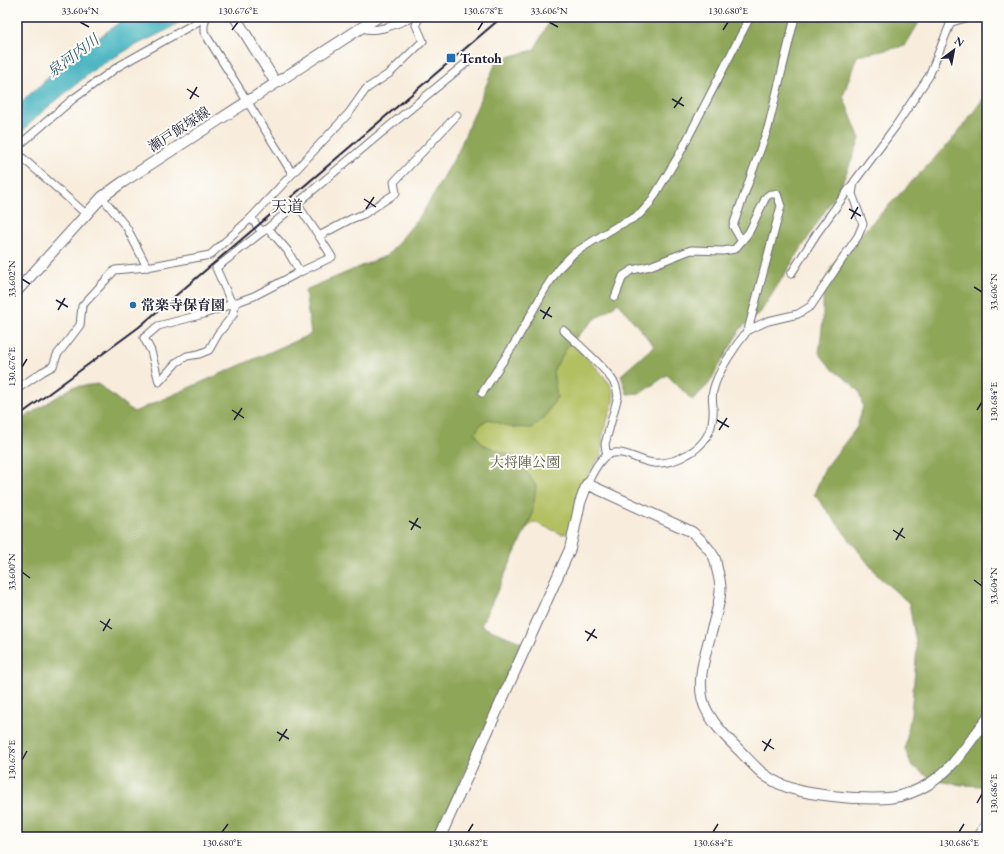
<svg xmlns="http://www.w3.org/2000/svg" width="1004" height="854" viewBox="0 0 1004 854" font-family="'EB Garamond','Noto Serif JP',serif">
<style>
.green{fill:#b3c062;stroke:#6a714e}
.forest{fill:#8ea658;stroke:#58644a}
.water{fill:#45b3c0;stroke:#346a7e}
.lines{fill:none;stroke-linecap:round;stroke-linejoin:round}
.street-casing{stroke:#6d6974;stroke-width:9}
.secondary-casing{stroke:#6d6974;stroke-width:12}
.street{stroke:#fff;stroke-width:7}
.secondary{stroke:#fff;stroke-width:10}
.rail{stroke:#22223b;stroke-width:2}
.ticks{fill:none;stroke:#22223b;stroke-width:1.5}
.poi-dot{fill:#1f6fb2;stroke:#fdfcf7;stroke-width:1.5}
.labels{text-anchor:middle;stroke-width:4;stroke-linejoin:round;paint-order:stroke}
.poi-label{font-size:14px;font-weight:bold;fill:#22223b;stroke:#fdfcf7;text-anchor:start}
.street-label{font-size:14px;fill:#22223b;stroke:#fdfcf7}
.park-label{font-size:14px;fill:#555949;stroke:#fdfcf7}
.water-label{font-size:15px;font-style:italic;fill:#305c70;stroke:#fdfcf7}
.quarter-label{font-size:16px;fill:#22223b;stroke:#fdfcf7}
.neatline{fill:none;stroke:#22223b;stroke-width:1.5}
.ticks-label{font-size:10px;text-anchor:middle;fill:#22223b}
</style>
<rect width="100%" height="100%" fill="#fdfcf7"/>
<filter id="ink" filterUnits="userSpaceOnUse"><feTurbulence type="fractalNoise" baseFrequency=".025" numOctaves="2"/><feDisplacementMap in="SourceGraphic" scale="8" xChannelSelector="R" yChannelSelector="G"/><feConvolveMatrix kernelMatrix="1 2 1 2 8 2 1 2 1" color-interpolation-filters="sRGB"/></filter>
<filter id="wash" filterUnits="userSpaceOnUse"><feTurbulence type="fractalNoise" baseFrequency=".012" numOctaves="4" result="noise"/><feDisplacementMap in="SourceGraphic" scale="16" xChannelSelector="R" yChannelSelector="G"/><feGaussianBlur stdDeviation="0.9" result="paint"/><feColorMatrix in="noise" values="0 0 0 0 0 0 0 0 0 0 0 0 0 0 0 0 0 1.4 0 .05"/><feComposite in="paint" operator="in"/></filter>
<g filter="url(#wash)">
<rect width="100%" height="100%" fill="#f8eddd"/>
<polygon class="green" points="562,333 597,368 610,384 614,394 613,402 603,434 601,455 582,484 578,493 575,515 569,533 562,534 534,522 523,531 456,446"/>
<g class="forest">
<polygon points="552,17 916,17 918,24 905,46 857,56 843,96 860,139 841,186 760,313 741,328 708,385 692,400 667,375 641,393 627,394 621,375 654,346 618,303 594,320 568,346 553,371 557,397 544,418 532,428 509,427 488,419 481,424 475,433 482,444 513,457 528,474 536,486 532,516 481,626 523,643 436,837 17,837 17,422 73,387 98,384 134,412 311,334 305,290 388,255 422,214 457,154 497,60 534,50"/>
<polygon points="987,94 987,783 982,786 961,785 933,780 912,766 905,749 911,713 917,649 909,603 878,576 814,494 824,470 857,427 863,406 859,392 851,383 832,369 819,353 823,320 823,287 831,268 842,251 867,228 952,140"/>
</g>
<polygon class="water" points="125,17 187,17 169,29 132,47 96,68 42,112 17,136 17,106 60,67 125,18"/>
</g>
<g filter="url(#ink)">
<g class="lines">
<g class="street-casing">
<g id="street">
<polyline points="206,17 204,26 204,32 292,173"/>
<polyline points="952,22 969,17"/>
<path d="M 363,28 C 377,34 400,22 414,17"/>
<polyline points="17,147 73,99 119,66 206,17"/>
<polyline points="17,153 86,214"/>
<polyline points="102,197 127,228 147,267"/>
<polyline points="297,204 319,236 332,257 300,272"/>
<polyline points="268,228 375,138 471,59"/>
<polyline points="319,236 351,219 364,214 396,193 394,182 457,115"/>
<polyline points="791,274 817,233 852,185"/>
<polyline points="615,297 623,276 632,270 650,266 691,250 723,251 735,249 745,237"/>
<polyline points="236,302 233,315 218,334 209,350 199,354 187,356 177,362 159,382 151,351 144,338 158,326 204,314 254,296 300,272 287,250 268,228 262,232 251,218"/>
<polyline points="232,304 216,268 262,232"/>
<path d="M 563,330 C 578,344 606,368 615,384 C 617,388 617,392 618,396 L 605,444 L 606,451 L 608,454"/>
<polyline points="748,330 768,321 798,314 811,306 858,236 863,224 852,194 854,182 895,127 929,76 953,17"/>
<polyline points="17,389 42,372 53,366 57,355 80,325 82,306 115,270 147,267 210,255 251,218 349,113 366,89 390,73 423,41 416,25 419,17"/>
<polyline points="482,393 516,341 545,289 559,268 574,253 617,226 632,219 640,214 650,203 679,155 750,17"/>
<path d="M 587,484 C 592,475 598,460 607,455 C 622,447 639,462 654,463 C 666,464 678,460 688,454 C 703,446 712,432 713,415 C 714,407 711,398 713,391 C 717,372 736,345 748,330 L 781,206 L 777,194 L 770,194 L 766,197 L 749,232 L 745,237 L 740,238 L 733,226 L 768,128 L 795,17"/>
<polyline points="976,837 987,821"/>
</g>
</g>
<g class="secondary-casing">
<g id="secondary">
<polyline points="235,17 276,83"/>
<polyline points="17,291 102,197 123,182 378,17"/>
<path d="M 440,837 L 570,549 L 580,503 L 587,484 L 692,532 C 700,539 709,547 714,557 C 716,560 716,565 717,569 C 719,577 722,586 720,595 C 716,630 688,680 708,713 C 716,727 727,738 739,750 C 746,757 754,766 762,773 C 788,794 822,795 854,798 C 881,799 902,800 927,785 C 953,770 969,742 987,719"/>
</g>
</g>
<use href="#street" class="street"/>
<use href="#secondary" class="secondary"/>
<polyline class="rail" points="17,417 139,327 502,17"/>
</g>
</g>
<path class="ticks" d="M 80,22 L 89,27M 549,22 L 558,27M 232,30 L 238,22M 478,30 L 483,22M 723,30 L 728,22M 187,89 L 199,97M 190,99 L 197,87M 672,99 L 684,106M 674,108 L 682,97M 364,199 L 376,207M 366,209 L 374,197M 849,209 L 861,216M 851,219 L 858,207M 22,279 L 30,284M 974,287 L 982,292M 56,300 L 68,307M 58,310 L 65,298M 540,310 L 552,317M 543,319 L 550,307M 22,367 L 27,359M 232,410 L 244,418M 977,410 L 982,402M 234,420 L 242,408M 717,420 L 729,427M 719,430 L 727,418M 409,521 L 421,528M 411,530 L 418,518M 893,530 L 905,538M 896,540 L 903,528M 22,572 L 30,578M 974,580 L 982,586M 100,621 L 112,629M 103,631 L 110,619M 585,631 L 597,638M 587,641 L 595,629M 277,732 L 289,739M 279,741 L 287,729M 762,741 L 774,749M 764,751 L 771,739M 22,760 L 27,751M 977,803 L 982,794M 222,832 L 228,824M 468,832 L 473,824M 713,832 L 718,824M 959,832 L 964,824"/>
<g class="poi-dot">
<rect x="446" y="53" width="10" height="10" rx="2"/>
<circle cx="133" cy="305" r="4"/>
</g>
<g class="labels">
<g class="poi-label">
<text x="460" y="63">Tentoh</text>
<text x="141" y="310">常楽寺保育園</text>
</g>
<g class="street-label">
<text transform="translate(179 129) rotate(-33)" y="5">瀬戸飯塚線</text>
</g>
<g class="park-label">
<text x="525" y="467">大将陣公園</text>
</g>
<g class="water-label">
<text transform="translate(73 56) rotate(-37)" y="5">泉河内川</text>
</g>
<g class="quarter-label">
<text x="287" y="212">天道</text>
</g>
</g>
<rect width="1004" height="854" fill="none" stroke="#fdfcf7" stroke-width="44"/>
<g transform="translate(954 50) rotate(32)" stroke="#fdfcf7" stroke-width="3" paint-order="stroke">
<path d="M0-3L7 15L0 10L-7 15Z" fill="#22223b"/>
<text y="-6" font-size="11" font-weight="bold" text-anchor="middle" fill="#22223b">N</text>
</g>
<rect x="22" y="22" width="960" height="810" class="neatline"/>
<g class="ticks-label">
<text x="80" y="14">33.604°N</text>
<text x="238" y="14">130.676°E</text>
<text x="483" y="14">130.678°E</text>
<text x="549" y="14">33.606°N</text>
<text x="728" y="14">130.680°E</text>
<text transform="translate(11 279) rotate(-90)" y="4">33.602°N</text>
<text transform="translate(993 292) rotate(-90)" y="4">33.606°N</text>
<text transform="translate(11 367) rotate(-90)" y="4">130.676°E</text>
<text transform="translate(993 402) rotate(-90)" y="4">130.684°E</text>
<text transform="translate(11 572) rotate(-90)" y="4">33.600°N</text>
<text transform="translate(993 586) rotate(-90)" y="4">33.604°N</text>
<text transform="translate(11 760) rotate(-90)" y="4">130.678°E</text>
<text transform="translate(993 794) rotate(-90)" y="4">130.686°E</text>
<text x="222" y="846">130.680°E</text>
<text x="468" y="846">130.682°E</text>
<text x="713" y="846">130.684°E</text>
<text x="959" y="846">130.686°E</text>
</g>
</svg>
